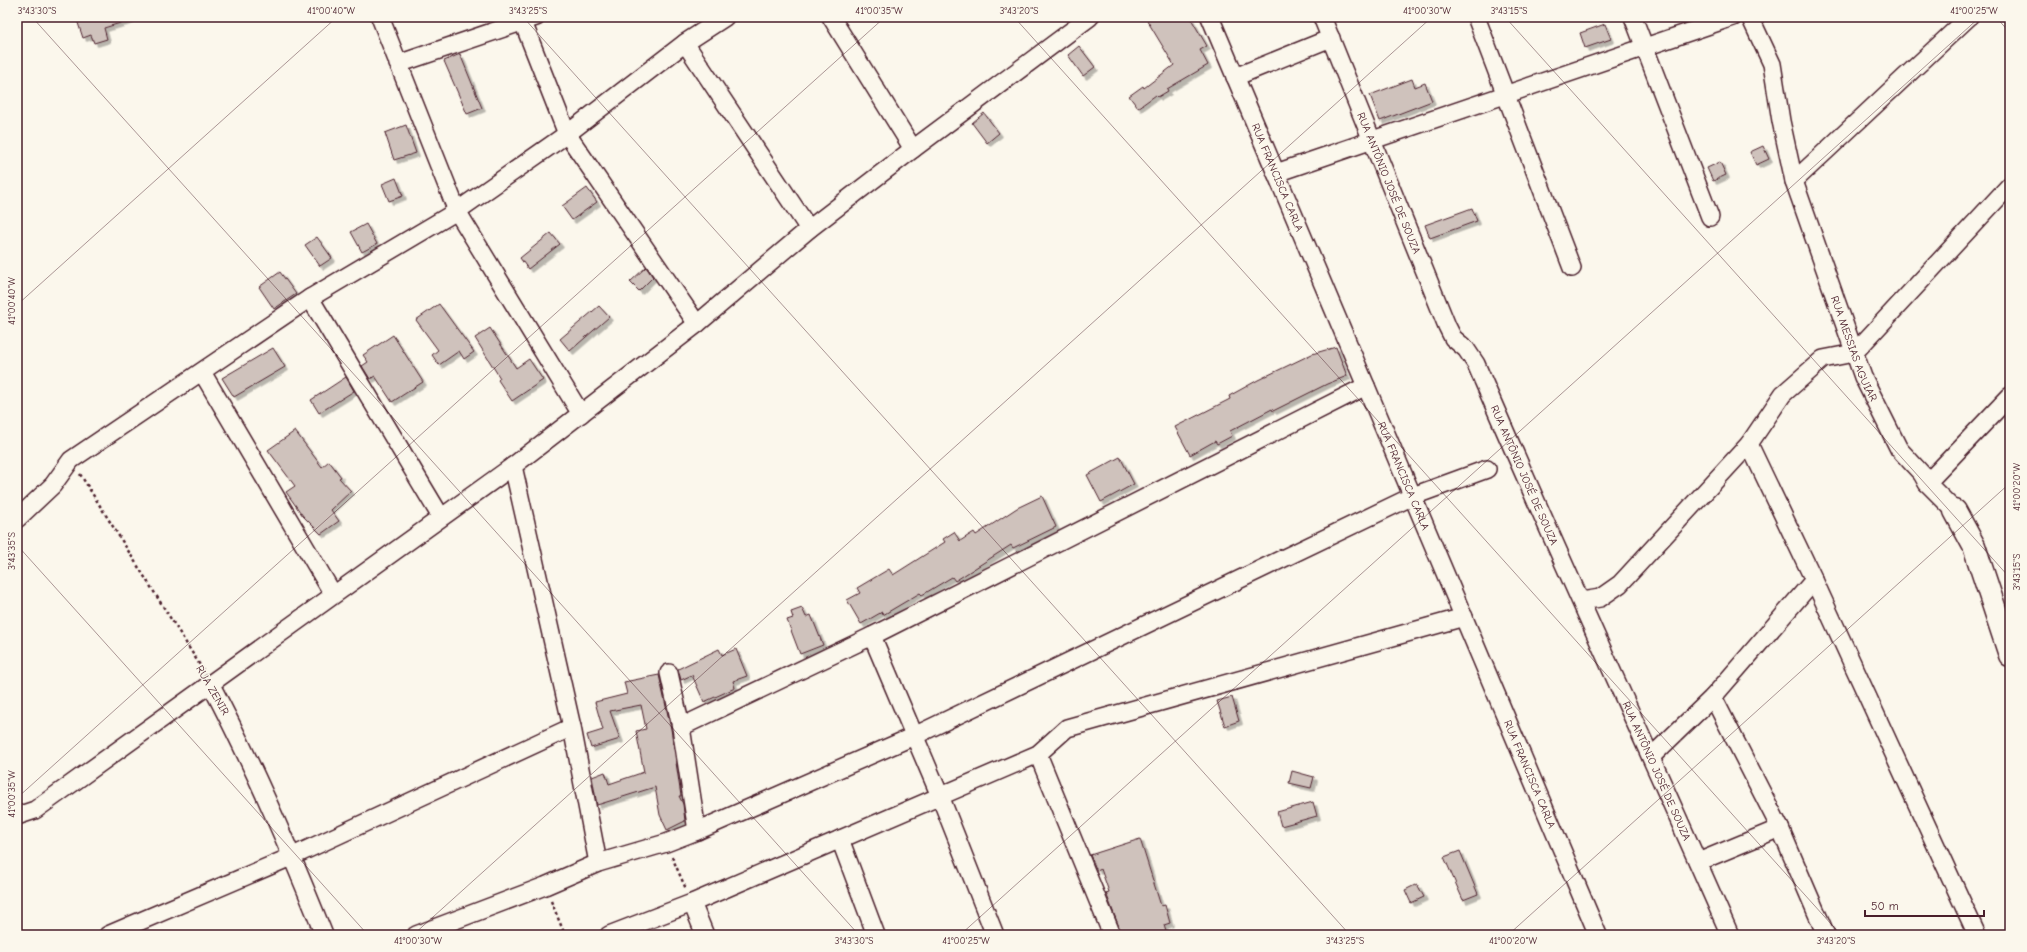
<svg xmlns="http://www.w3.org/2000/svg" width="2027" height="952" viewBox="0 0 2027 952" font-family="'Comic Neue',sans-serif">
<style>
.building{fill:#cfc2bc;stroke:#4a1f2b;filter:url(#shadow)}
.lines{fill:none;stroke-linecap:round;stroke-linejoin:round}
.street-casing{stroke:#4a1f2b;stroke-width:20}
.secondary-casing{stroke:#4a1f2b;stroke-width:25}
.path{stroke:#4a1f2b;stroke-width:2.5;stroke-dasharray:3 3;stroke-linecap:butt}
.street{stroke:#fbf7ec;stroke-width:17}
.secondary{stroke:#fbf7ec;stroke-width:22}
.ticks{fill:none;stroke:#4a1f2b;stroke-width:1;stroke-opacity:0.45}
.labels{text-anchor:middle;stroke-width:3;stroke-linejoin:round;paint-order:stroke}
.street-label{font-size:11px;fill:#4a1f2b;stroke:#fbf7ec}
.neatline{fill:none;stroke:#4a1f2b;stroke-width:1.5}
.ticks-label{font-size:10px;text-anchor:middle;fill:#4a1f2b}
</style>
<defs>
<filter id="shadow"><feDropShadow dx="3.5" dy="3.5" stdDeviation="0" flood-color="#0004"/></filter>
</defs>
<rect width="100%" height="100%" fill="#fbf7ec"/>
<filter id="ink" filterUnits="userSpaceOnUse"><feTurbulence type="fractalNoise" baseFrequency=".025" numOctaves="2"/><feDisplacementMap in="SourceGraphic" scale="8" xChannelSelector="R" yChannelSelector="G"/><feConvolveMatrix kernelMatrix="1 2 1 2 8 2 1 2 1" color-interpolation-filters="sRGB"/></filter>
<g filter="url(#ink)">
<g class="building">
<polygon points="76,17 129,17 130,20 104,28 107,39 94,43 91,35 83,38"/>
<polygon points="1145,17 1190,17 1207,46 1200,50 1208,65 1167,89 1168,91 1158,97 1156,95 1138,108 1129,96 1143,86 1144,88 1174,65"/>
<polygon points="1605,24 1611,39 1585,48 1580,33"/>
<polygon points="1079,46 1095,67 1083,76 1068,55"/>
<polygon points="460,54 482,108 467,114 444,61"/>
<polygon points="1412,79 1415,87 1425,83 1432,101 1380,121 1370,95"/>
<polygon points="984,113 999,133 987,143 972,123"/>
<polygon points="406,125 416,153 394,160 385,133"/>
<polygon points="1763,146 1769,159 1756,165 1750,152"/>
<polygon points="1720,162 1726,175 1713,181 1707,168"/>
<polygon points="396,178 403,196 389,201 382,184"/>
<polygon points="587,188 597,202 572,220 562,206"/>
<polygon points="1472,208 1477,221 1430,238 1425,225"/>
<polygon points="366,224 377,244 362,252 351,232"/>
<polygon points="551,233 560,244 528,269 520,258"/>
<polygon points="317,237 332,258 320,266 305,245"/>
<polygon points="646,267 653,277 639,291 630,282"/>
<polygon points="280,272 296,294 274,309 259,287"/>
<polygon points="439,304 474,352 464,359 459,351 439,365 432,355 438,350 416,320"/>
<polygon points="599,306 609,317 570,351 560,339"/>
<polygon points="490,328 516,368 529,359 543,380 512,401 498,380 500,378 475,338"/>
<polygon points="393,335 423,382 392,402 375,376 370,379 362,366 368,362 363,355"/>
<polygon points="1336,347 1347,376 1327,384 1273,411 1272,409 1230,431 1232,436 1217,444 1215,441 1190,455 1175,427 1230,399 1229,396 1258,380 1312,354"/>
<polygon points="273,348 285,367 234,397 222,378"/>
<polygon points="346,377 354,391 319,413 311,400"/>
<polygon points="295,431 322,467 329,461 341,477 339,478 351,491 331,510 339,521 321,534 303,516 286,492 295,486 268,450"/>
<polygon points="1120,457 1134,484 1101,502 1087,475"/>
<polygon points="1042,496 1056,527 1013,548 1011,545 955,581 952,577 922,595 920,593 883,615 882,612 861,624 847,600 860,593 857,588 889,569 893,575 945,542 943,539 954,532 960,541 974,532 976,535 1017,508"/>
<polygon points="802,608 806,617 811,615 823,645 800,654 787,620 793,618 791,612"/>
<polygon points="719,649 722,655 736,649 747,676 733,681 735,688 704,702 692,675 681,680 678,669"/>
<polygon points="659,675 671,729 681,796 679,796 683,804 685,821 667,830 660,815 655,787 597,805 592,777 605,772 609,784 644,772 636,731 646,729 641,705 610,711 620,739 591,748 587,735 603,730 595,702 627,694 624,682"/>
<polygon points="1232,697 1239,721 1225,726 1217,701"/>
<polygon points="1292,771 1314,777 1311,788 1289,783"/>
<polygon points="1313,802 1317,816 1281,826 1277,812"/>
<polygon points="1140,839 1161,906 1165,905 1170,923 1164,925 1167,935 1122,935 1106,893 1109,892 1101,869 1097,871 1090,855"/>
<polygon points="1460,851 1478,894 1463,900 1444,857"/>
<polygon points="1417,884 1424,897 1411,903 1405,890"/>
</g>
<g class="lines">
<g class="street-casing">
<g id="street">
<polyline points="380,17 457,211 581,414"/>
<polyline points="521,17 567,134 697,324"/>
<polyline points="831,17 913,149"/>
<path id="s1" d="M 1210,17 L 1598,935"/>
<path id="s2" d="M 1322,17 L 1447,326 L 1453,338 L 1466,349 L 1476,364 C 1558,555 1646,744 1730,935"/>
<polyline points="1476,17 1572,268"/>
<polyline points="1633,17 1710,217"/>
<path id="s3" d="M 1750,17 L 1772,64 L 1781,121 L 1794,181 L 1863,377 L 1899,449 L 1922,474 L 1927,483 L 1955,511"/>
<polyline points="685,43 809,229"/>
<polyline points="398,64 536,17"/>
<polyline points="1235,77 1331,38"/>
<polyline points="1276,173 1733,17"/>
<polyline points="1794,181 1969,17"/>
<polyline points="310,298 441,517"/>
<polyline points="202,372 333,594"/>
<polyline points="1749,444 1814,580 1977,935"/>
<polyline points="513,466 572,727 598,863"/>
<polyline points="1927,483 2010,396"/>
<polyline points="17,519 53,485 71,460 310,298 457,211 567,134 685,43 725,17"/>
<polyline points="1582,601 1600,598 1620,584 1749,444 1783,394 1823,359 1854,353 2010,185"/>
<polyline points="872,636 940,796 995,935"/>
<polyline points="669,673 681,727 697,831"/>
<path d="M 211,685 C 254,766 290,850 324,935"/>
<polyline points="1713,697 1780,828 1826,935"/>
<polyline points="681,727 872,636 1366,386"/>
<polyline points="1038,754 1112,935"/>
<polyline points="1651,757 1713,697 1814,580"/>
<polyline points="17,816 35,810 513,466 697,324 809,229 913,149 1090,17"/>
<polyline points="840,839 876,935"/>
<polyline points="1698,862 1780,828"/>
<polyline points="692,903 705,935"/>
<polyline points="108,935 293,856 572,727"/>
<polyline points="416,935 545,886 598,863 666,843 697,831 914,736 1413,496 1487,469"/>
<polyline points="609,935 692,903 1038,754 1067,728 1464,617"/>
</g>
</g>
<g class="secondary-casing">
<polyline id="secondary" points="1955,511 1974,546 2010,655"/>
</g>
<g class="path">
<polyline points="80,474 203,670"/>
<polyline points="672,857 686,889"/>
<polyline points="551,901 565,935"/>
</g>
<use href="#street" class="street"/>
<use href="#secondary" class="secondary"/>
</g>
</g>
<path class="ticks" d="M 32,17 L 859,935M 523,17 L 1350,935M 1014,17 L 1841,935M 1505,17 L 2010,578M 1996,17 L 2010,33M 17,305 L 337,17M 17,545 L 368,935M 17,798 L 885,17M 413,935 L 1432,17M 960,935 L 1980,17M 1508,935 L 2010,483"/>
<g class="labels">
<g class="street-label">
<text dy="4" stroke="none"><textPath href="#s1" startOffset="174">RUA FRANCISCA CARLA</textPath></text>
<text dy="4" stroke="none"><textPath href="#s2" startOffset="179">RUA ANTÔNIO JOSÉ DE SOUZA</textPath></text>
<text dy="4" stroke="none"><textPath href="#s3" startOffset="349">RUA MESSIAS AGUIAR</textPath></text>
<text dy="4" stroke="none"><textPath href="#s2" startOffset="503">RUA ANTÔNIO JOSÉ DE SOUZA</textPath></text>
<text dy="4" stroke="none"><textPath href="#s1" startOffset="498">RUA FRANCISCA CARLA</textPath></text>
<text transform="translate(213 690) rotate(60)" y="4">RUA ZENIR</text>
<text dy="4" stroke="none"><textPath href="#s2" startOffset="827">RUA ANTÔNIO JOSÉ DE SOUZA</textPath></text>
<text dy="4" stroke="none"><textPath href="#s1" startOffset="822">RUA FRANCISCA CARLA</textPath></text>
</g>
</g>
<rect width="2027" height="952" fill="none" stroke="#fbf7ec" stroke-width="44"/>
<path d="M1865 910v6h119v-6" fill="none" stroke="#4a1f2b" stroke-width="2"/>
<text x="1871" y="910" font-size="12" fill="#4a1f2b" stroke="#fbf7ec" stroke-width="3" paint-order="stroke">50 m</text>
<rect x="22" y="22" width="1983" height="908" class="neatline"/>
<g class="ticks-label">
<text x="37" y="14">3°43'30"S</text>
<text x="331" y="14">41°00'40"W</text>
<text x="528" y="14">3°43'25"S</text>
<text x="879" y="14">41°00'35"W</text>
<text x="1019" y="14">3°43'20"S</text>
<text x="1427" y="14">41°00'30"W</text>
<text x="1509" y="14">3°43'15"S</text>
<text x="1974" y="14">41°00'25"W</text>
<text transform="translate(11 301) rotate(-90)" y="4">41°00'40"W</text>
<text transform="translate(2016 487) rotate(-90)" y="4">41°00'20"W</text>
<text transform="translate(11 551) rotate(-90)" y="4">3°43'35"S</text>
<text transform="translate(2016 572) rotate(-90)" y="4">3°43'15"S</text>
<text transform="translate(11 794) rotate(-90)" y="4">41°00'35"W</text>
<text x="418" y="944">41°00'30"W</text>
<text x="854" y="944">3°43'30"S</text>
<text x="966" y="944">41°00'25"W</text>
<text x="1345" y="944">3°43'25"S</text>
<text x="1513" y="944">41°00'20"W</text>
<text x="1836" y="944">3°43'20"S</text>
</g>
</svg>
